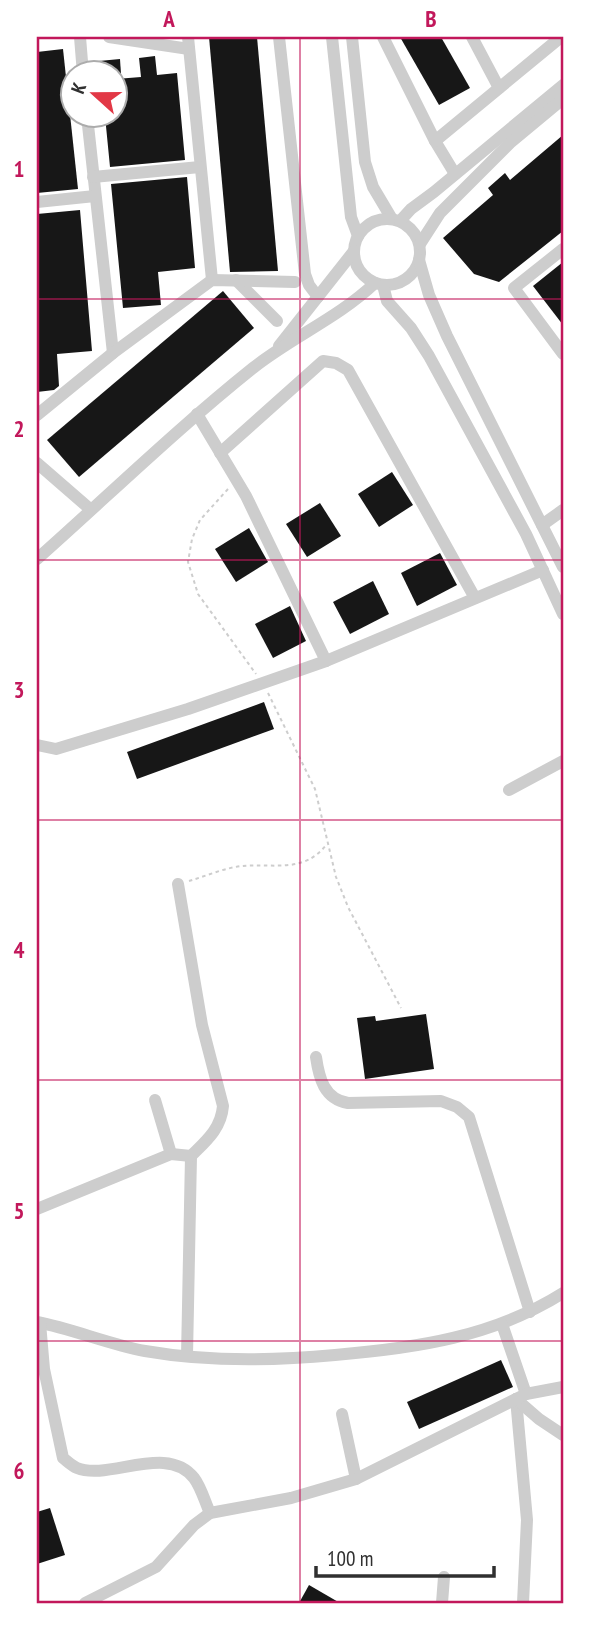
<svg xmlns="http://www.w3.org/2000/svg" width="600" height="1640" viewBox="0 0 600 1640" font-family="'PT Sans Narrow',sans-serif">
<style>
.building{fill:#171717}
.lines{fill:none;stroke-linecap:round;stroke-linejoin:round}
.path{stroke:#cdcdcd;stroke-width:2;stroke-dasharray:3.5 3.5;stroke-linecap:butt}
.minor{stroke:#cdcdcd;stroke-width:12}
.grid{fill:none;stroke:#c2185b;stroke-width:2;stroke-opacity:0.55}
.neatline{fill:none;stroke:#c2185b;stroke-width:2.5}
.grid-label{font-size:23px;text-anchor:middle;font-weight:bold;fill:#c2185b}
</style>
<rect width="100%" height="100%" fill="#fff"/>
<g class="building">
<polygon points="209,37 257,37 278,271 230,272"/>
<polygon points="400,37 441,37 470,88 439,105"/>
<polygon points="63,49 78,189 37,193 37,52"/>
<polygon points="155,56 157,75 177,73 185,160 110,167 105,116 116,116 116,79 141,77 139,58"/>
<polygon points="120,59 121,74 101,74 99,61"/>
<polygon points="563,135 563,231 499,282 474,274 443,238 493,195 488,188 505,173 510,180"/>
<polygon points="187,177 195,268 158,272 161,305 123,308 111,184"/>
<polygon points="80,210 92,351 57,354 59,386 54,390 37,392 37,214"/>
<polygon points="563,262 563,325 533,286"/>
<polygon points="223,291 254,328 79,477 47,440"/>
<polygon points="392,472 413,505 379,527 358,494"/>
<polygon points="320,503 341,536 307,557 286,524"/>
<polygon points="249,528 268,562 236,582 215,549"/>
<polygon points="440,553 457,585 417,606 401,573"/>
<polygon points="373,581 389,614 350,634 333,602"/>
<polygon points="290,606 306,641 273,658 255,624"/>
<polygon points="264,702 274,729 137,779 127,752"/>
<polygon points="426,1014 434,1069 365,1079 357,1018 375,1016 376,1021"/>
<polygon points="501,1360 513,1387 419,1429 407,1402"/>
<polygon points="50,1508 65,1555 37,1564 37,1512"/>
<polygon points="309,1585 340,1603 299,1603"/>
</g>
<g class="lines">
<g class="path">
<polyline points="228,489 200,520 192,539 188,562 198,594 256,674"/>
<polyline points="268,693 315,789 336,877 348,907 401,1008"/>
<path d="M 189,881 C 206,876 224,868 242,866 C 274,863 304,874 327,844"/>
</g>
<g class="minor">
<polyline points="80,37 83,74"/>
<polyline points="109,37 189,49"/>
<polyline points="188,37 212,280"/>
<polyline points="279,37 305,274 309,285 318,297"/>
<polyline points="332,37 351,217 358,236"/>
<polyline points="352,37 365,162 373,187 392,219"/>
<polyline points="383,37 435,141 455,174"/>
<polyline points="472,37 499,88"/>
<polyline points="87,116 113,353"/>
<polyline points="435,141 561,37"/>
<polyline points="93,177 200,167"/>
<polyline points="37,202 95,196"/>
<circle cx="387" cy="252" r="33"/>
<polyline points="400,221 411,209 434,192 563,85"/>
<polyline points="420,244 440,213 510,143 563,99"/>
<polyline points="563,249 514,288 563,354"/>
<polyline points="419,260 429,295 447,336 563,567"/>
<polyline points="236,280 277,321"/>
<polyline points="383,285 387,301 411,328 429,356 526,534 563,614"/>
<polyline points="279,346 354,251"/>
<polyline points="197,414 246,496 326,661"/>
<polyline points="37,415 113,353 212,280 295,282"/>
<polyline points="220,453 323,361 336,363 348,370 475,598"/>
<polyline points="37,463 90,509"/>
<polyline points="542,525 563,510"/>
<path d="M 37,559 C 109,495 178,428 253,368 C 292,337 338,318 375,283"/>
<polyline points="37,745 56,749 188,709 326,661 543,570"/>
<polyline points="509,790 563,761"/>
<path d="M 178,884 L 202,1025 L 223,1106 C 221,1129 206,1141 191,1156 L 187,1356"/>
<path d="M 316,1057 C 319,1078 324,1099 348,1103 L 441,1101 L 457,1107 L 469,1117 L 530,1312"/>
<polyline points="155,1100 171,1154"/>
<polyline points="37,1209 171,1154 191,1156"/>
<path d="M 37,1322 C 73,1329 108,1344 145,1351 C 208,1362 271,1361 335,1355 C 416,1348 493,1337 563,1293"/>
<path d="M 40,1323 L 44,1369 L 63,1458 C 67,1461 72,1466 77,1468 C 109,1481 167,1443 194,1478 C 201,1487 205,1502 210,1513"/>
<polyline points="502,1324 526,1394"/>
<polyline points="516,1399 527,1520 523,1603"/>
<polyline points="516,1399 539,1419 563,1435"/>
<polyline points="342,1414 356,1479"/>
<polyline points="85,1603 156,1567 194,1525 210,1513 291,1498 356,1479 526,1394 563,1387"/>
<polyline points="442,1603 444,1577"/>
</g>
</g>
<path class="grid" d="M 300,37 L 300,1603M 37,299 L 563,299M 37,560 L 563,560M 37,820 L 563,820M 37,1080 L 563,1080M 37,1341 L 563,1341"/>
<rect width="600" height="1640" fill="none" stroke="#ffffff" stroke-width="77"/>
<g transform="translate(94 94) rotate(291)"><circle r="33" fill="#ffffff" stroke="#acacac" stroke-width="2"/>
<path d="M0-5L12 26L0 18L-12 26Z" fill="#e23846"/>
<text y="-10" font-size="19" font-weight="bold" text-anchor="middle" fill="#303030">K</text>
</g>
<path d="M316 1566v10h178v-10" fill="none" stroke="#303030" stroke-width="3.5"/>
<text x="327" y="1566" font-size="21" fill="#303030" stroke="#ffffff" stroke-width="5" paint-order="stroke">100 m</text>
<rect x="38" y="38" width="524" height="1564" class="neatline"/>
<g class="grid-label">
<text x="169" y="27">A</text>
<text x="431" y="27">B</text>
<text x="19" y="177">1</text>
<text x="19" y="437">2</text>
<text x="19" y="698">3</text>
<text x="19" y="958">4</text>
<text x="19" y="1219">5</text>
<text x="19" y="1479">6</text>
</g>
</svg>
